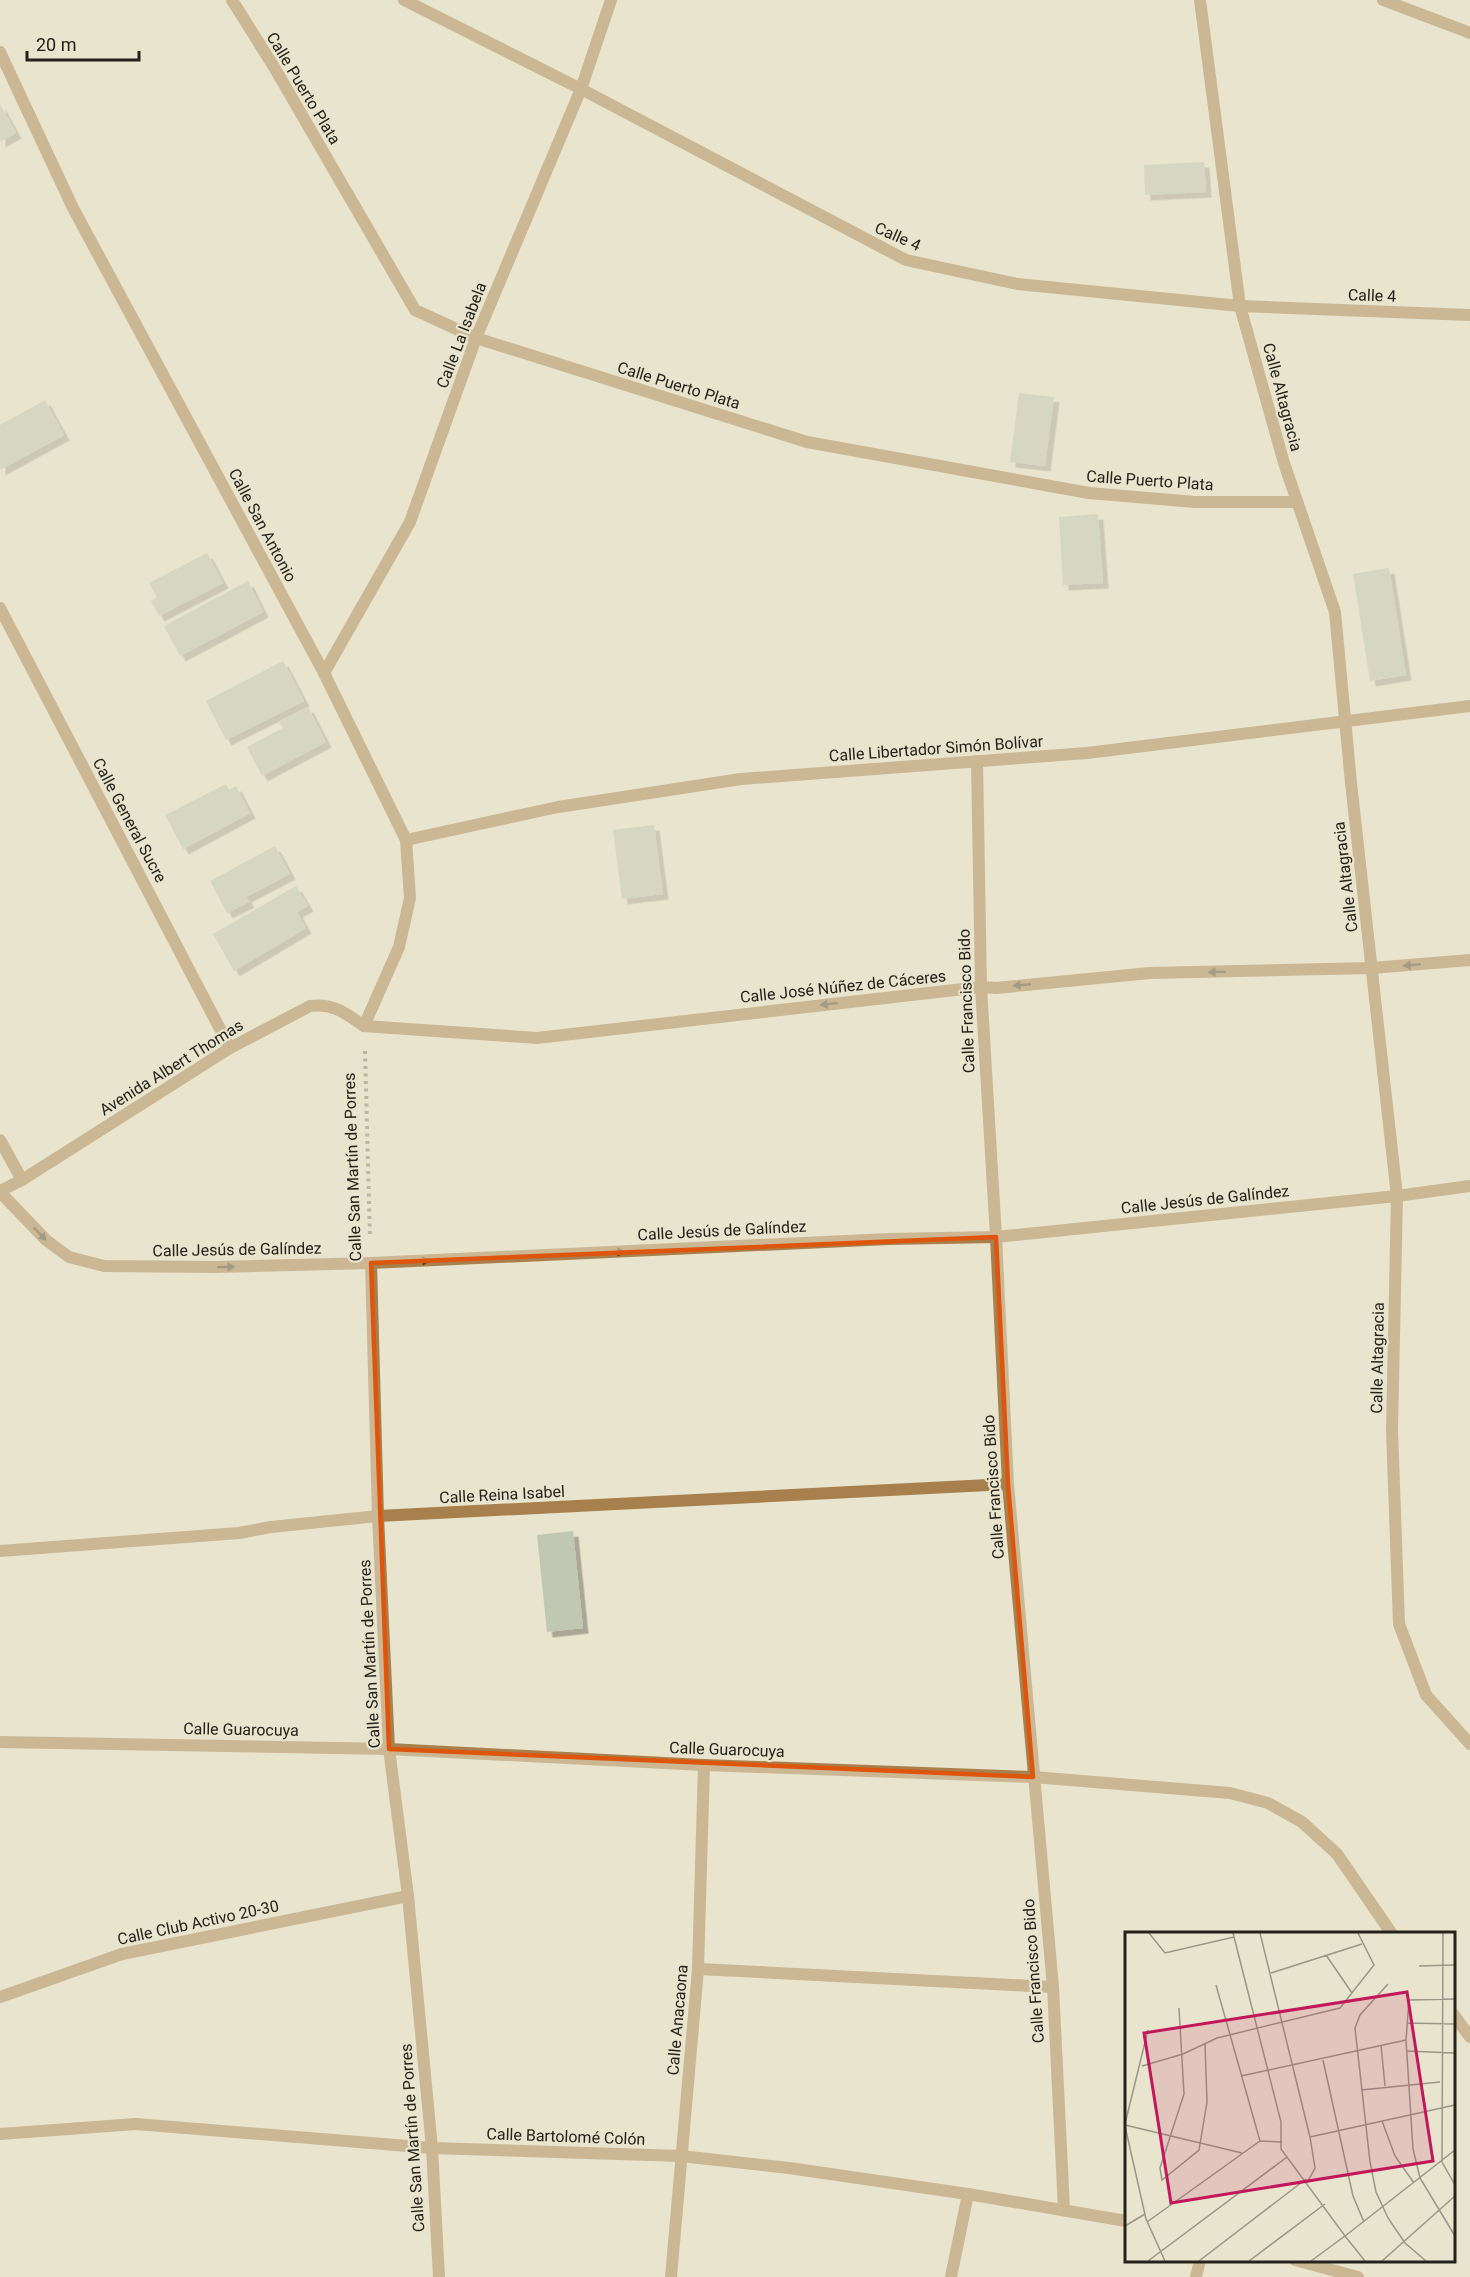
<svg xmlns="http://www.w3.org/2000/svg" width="1470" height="2277" viewBox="0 0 1470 2277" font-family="Roboto,sans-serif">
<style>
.building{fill:#c0c8b3;filter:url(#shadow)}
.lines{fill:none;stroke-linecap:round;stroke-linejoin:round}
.path{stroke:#838071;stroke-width:4;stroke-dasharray:3 4.5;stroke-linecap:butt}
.street{stroke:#a8804e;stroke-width:12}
.oneway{fill:#52432c}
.marked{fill:none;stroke:#de560d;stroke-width:4.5;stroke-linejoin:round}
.labels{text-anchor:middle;stroke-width:4.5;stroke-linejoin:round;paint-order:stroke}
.street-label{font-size:16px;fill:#24221a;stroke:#e8e4ce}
.inset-road{fill:none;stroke:#9a9686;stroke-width:1.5}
.view{fill:#c2185b;fill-opacity:0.15;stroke:#c2185b;stroke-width:3}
.inset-edge{fill:none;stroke:#24221a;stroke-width:3}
</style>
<defs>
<filter id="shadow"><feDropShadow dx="5.5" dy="5.5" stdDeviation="0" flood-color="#0004"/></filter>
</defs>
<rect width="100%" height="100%" fill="#e8e4ce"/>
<g class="building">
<polygon points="0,104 16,133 0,142"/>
<polygon points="1204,162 1206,192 1145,195 1144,165"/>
<polygon points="1019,393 1054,397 1045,466 1010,462"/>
<polygon points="45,400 64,435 0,470 0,425"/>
<polygon points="1098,514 1103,583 1063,585 1059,517"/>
<polygon points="207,553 223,583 159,616 151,601 157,597 149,583"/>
<polygon points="1389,568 1406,675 1370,681 1353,574"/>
<polygon points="248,581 263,612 180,656 164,626"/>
<polygon points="283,661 304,701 226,740 206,701"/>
<polygon points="308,707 326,742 262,776 247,747 283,728 279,722"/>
<polygon points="226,784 229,790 236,786 250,813 183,849 165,815"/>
<polygon points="654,825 663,894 622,899 613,830"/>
<polygon points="275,846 290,874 246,897 249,902 227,913 210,881"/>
<polygon points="296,886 308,906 297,912 306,928 234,971 213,934"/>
<polygon points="573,1531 583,1628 547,1632 537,1535"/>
</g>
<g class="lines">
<polyline class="path" points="365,1051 370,1238"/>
<g class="street">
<polyline points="232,0 274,67 415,310 476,338 807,442 1089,493 1195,502 1297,502"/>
<polyline points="404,0 581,89 906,260 1017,284 1240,306 1470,315"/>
<polyline points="1200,0 1240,306 1284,463 1335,612 1351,783 1397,1196 1392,1430 1399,1624 1426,1695 1470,1744"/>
<polyline points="1383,0 1470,33"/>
<polyline points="0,52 73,208 324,673 406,840 410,898 399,947 364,1026"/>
<polyline points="0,608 230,1048"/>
<polyline points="324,673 410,522 476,338 581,89 611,0"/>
<polyline points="977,761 981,987 996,1237 1008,1484 1053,1987 1064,2209"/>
<polyline points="406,840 558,807 741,779 1087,753 1470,706"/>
<polyline points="364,1026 537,1038 981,987 996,988 1150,973 1372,968 1470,960"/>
<polyline points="0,1140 22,1180"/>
<path d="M 0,1191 L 22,1180 L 230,1048 L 310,1006 C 334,1003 345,1013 364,1026"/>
<polyline points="0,1192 46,1240 69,1257 104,1266 216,1267 371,1263 889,1239 996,1237 1397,1196 1470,1186"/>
<polyline points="371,1263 378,1516 389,1749 408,1896 432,2148 439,2277"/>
<polyline points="0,1551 239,1533 271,1527 378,1516 1008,1484"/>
<polyline points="0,1742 389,1749 704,1765 1033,1777 1230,1793 1268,1803 1302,1822 1337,1854 1392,1934"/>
<polyline points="698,1969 1053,1987"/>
<polyline points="0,1997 122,1954 408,1896"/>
<polyline points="1454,2015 1470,2037"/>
<polyline points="0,2134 136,2124 432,2148 681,2156 789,2168 968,2194 1126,2221"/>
<polyline points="1295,2260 1358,2277"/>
<polyline points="671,2277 698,1969 704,1765"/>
<polyline points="951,2277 968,2194"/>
<polyline points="1196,2277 1200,2260"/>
</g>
</g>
<defs><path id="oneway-solid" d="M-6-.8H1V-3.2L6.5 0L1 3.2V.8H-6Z" transform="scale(1.5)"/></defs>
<g class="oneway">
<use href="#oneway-solid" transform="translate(1412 965) rotate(175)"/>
<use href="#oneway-solid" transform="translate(1217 972) rotate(179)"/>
<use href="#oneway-solid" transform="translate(1022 985) rotate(175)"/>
<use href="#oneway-solid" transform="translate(829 1004) rotate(174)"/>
<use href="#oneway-solid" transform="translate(40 1234) rotate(46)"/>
<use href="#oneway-solid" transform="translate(616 1252) rotate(-3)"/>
<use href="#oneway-solid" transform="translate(421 1261) rotate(-3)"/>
<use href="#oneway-solid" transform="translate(226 1267) rotate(-1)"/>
</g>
<path d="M0 0H1470V2277H0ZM 996,1237 L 1008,1484 L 1033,1777 L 389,1749 L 371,1263 Z" fill="#e8e4ce" fill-opacity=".55" fill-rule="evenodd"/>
<path class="marked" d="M 996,1237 L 1008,1484 L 1033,1777 L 389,1749 L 371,1263 Z"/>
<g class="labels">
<g class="street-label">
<text transform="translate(304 88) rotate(59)" y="6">Calle Puerto Plata</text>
<text transform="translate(898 236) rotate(24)" y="6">Calle 4</text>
<text transform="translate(1372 295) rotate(2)" y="6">Calle 4</text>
<text transform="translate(461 335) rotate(-69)" y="6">Calle La Isabela</text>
<text transform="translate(679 385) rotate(17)" y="6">Calle Puerto Plata</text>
<text transform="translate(1283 397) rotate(75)" y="6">Calle Altagracia</text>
<text transform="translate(1150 480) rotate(4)" y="6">Calle Puerto Plata</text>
<text transform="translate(263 525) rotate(62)" y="6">Calle San Antonio</text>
<text transform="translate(936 748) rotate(-4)" y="6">Calle Libertador Simón Bolívar</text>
<text transform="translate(130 820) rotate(62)" y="6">Calle General Sucre</text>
<text transform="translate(1345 877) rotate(-97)" y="6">Calle Altagracia</text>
<text transform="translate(843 986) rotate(-6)" y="6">Calle José Núñez de Cáceres</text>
<text transform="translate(966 1001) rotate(-92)" y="6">Calle Francisco Bido</text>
<text transform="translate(171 1067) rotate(-32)" y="6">Avenida Albert Thomas</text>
<text transform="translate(352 1167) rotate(-92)" y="6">Calle San Martín de Porres</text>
<text transform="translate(1205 1199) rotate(-6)" y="6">Calle Jesús de Galíndez</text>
<text transform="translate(722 1230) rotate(-3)" y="6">Calle Jesús de Galíndez</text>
<text transform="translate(237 1249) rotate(-1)" y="6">Calle Jesús de Galíndez</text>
<text transform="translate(1377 1358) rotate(-89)" y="6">Calle Altagracia</text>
<text transform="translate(993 1487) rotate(-94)" y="6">Calle Francisco Bido</text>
<text transform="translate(502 1494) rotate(-3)" y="6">Calle Reina Isabel</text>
<text transform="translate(369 1654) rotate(-93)" y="6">Calle San Martín de Porres</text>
<text transform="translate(241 1729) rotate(1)" y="6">Calle Guarocuya</text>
<text transform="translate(727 1749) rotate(2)" y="6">Calle Guarocuya</text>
<text transform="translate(198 1922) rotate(-12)" y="6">Calle Club Activo 20-30</text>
<text transform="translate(1033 1971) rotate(-94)" y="6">Calle Francisco Bido</text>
<text transform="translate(677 2020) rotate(-85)" y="6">Calle Anacaona</text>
<text transform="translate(566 2136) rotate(2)" y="6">Calle Bartolomé Colón</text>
<text transform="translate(412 2138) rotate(-94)" y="6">Calle San Martín de Porres</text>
</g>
</g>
<g transform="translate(1125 1932)">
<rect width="330" height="330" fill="#e8e4ce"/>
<path class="inset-road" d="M 24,1 L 40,21 L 109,5M 108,1 L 156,190 L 156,217 L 220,304 L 330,218M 135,1 L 185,205 L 190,236 L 183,249M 318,1 L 317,230 L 330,253M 201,23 L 227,61M 294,34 L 330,33M 146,41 L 237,12M 263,52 L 235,83 L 230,96 L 245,230 L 251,260 L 263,286 L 280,311 L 301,329M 91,53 L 135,209M 330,67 L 284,68 L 281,108 L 288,217 L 295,246 L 330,304M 54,76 L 59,162 L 35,236 L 37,248 L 74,218 L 82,170 L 80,112M 282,91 L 330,92M 256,113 L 260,154M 281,119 L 330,121M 198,128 L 228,264 L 239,290M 17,134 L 58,122 L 92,106 L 215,76 L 249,33 L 233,1M 116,144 L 281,108M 236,158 L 315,150M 257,189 L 270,224 L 289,251M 0,192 L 23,98M 0,193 L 117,221M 0,194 L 21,287 L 40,329M 185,205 L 330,173M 22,290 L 135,209 L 157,210M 0,294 L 20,282M 23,329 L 162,225M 74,329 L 181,247M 124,329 L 200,272M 186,329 L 220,304 L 240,329M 257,329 L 330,264"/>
<path class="view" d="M 282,60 L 308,229 L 46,271 L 19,101 Z"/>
<rect width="330" height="330" class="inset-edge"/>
</g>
<path d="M27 51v9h112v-9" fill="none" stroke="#24221a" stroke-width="3"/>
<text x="36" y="51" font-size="18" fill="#24221a" stroke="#e8e4ce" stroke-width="4.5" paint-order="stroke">20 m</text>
</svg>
